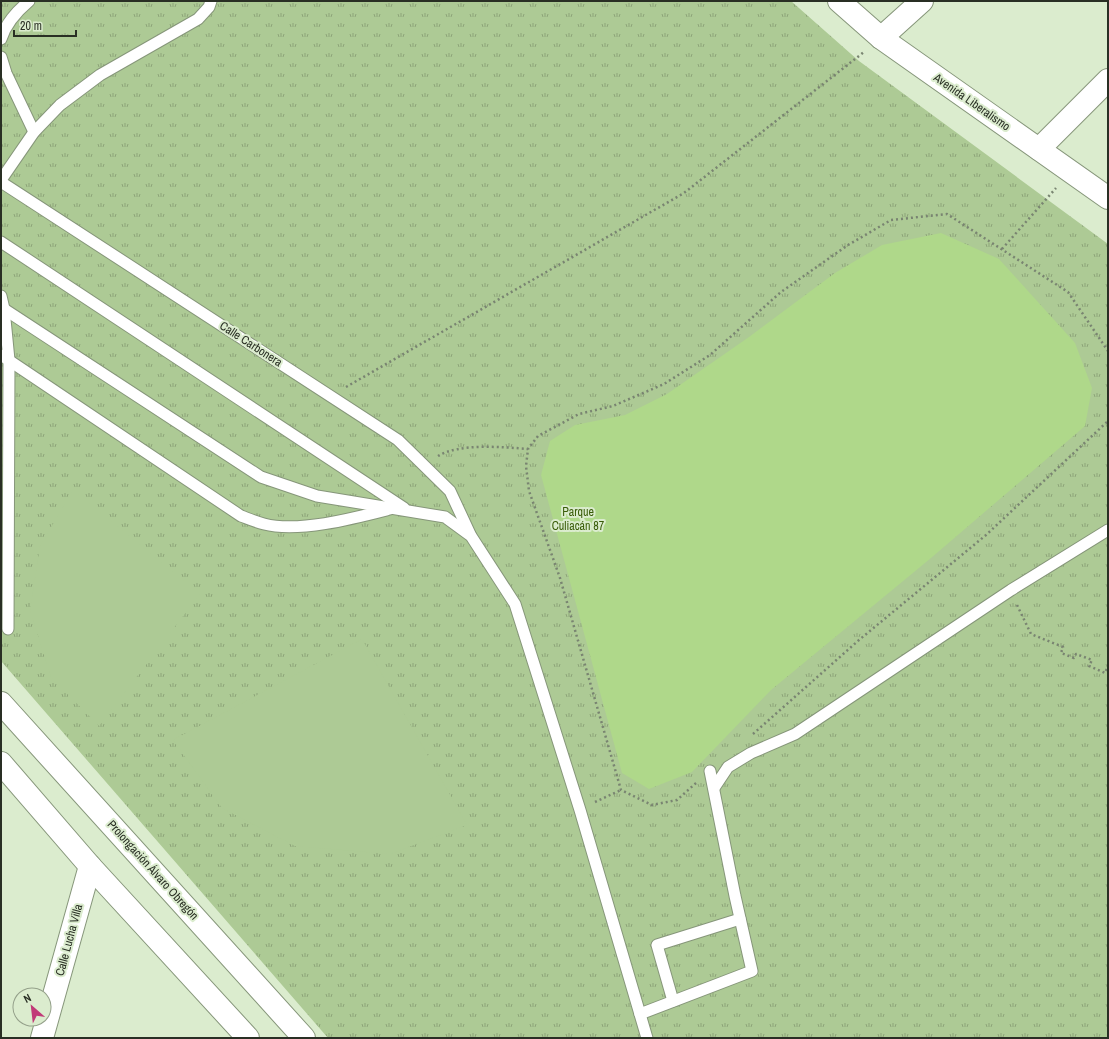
<svg xmlns="http://www.w3.org/2000/svg" width="1109" height="1039" viewBox="0 0 1109 1039" font-family="'Archivo Narrow',sans-serif">
<style>
.park{fill:url(#park-tufts)}
.pitch{fill:#adca95}
.water{fill:#afd88a}
.lines{fill:none;stroke-linecap:round;stroke-linejoin:round}
.service-casing{stroke:#86967a;stroke-width:13}
.minor-casing{stroke:#86967a;stroke-width:24}
.tertiary-casing{stroke:#86967a;stroke-width:24}
.primary-casing{stroke:#86967a;stroke-width:24}
.path{stroke:#798471;stroke-width:2.5;stroke-dasharray:2 3;stroke-linecap:butt}
.service{stroke:#fff;stroke-width:11}
.minor{stroke:#fff;stroke-width:22}
.tertiary{stroke:#fff;stroke-width:22}
.primary{stroke:#fff;stroke-width:22}
.labels{text-anchor:middle;stroke-width:4;stroke-linejoin:round;paint-order:stroke}
.street-label{font-size:12px;fill:#292f24;stroke:#dbecce}
.park-label{font-size:12px;fill:#395c08;stroke:#dbecce}
</style>
<defs>
<pattern id="park-tufts" width="24" height="20" patternUnits="userSpaceOnUse"><rect width="24" height="20" fill="#adca95"/><path d="M3 7l-1-3M5 7V3M7 7l1-3M15 17l-1-3M17 17v-4M19 17l1-3" fill="none" stroke="#8da479"/></pattern>
</defs>
<rect width="100%" height="100%" fill="#dbecce"/>
<polygon class="park" points="1,1 791,1 859,61 1108,244 1108,1038 328,1038 1,661"/>
<g class="pitch">
<polygon points="73,490 200,594 99,726 51,677 30,610 40,546"/>
<polygon points="362,639 467,825 390,854 295,846 222,808 173,740"/>
</g>
<polygon class="water" points="941,233 999,259 1075,343 1092,388 1085,426 931,558 771,690 692,772 649,789 622,773 541,475 550,441 575,425 625,415 667,394 749,337 835,273 882,245"/>
<g class="lines">
<g class="service-casing">
<g id="service">
<path d="M 1,39 C 6,23 16,12 29,1"/>
<polyline points="1,57 6,73 34,132"/>
<polyline points="1,180 34,132 60,105 100,75 198,19 209,7 211,1"/>
<polyline points="1,182 398,440 450,491 470,534"/>
<polyline points="1,242 404,508"/>
<polyline points="1,296 4,309 9,360 8,629"/>
<polyline points="1,307 261,477 317,496 445,517 471,536 515,604 580,810 647,1038"/>
<path d="M 1,355 L 241,516 C 249,519 256,522 264,524 C 299,533 355,518 390,509"/>
<polyline points="714,788 728,767 751,753 795,734 1011,590 1108,530"/>
<polyline points="673,1001 657,945 740,919"/>
<polyline points="640,1014 752,971 735,896 710,771"/>
</g>
</g>
<g class="minor-casing">
<g id="minor">
<polyline points="881,38 922,1"/>
<polyline points="1039,149 1108,80"/>
<polyline points="42,1038 90,866"/>
</g>
</g>
<g class="tertiary-casing">
<polyline id="tertiary" points="839,1 881,38 1108,198"/>
</g>
<g class="primary-casing">
<g id="primary">
<polyline points="1,703 304,1038"/>
<polyline points="1,763 90,866 248,1038"/>
</g>
</g>
<g class="path">
<polyline points="1002,249 1056,188"/>
<polyline points="346,387 684,193 864,52"/>
<path d="M 438,456 C 459,443 503,447 528,449"/>
<polyline points="1017,605 1031,634 1063,647 1061,653 1074,658 1076,654 1092,660 1089,666 1105,673 1108,666"/>
<polyline points="753,734 859,640 986,535 1108,421"/>
<polyline points="696,783 677,800 652,805 621,790 560,578 529,491 526,466 528,449 538,436 579,414 613,406 664,384 710,355 781,292 848,245 891,220 947,214 1068,292 1108,351"/>
<polyline points="595,802 621,790"/>
</g>
<use href="#service" class="service"/>
<use href="#minor" class="minor"/>
<use href="#tertiary" class="tertiary"/>
<use href="#primary" class="primary"/>
</g>
<g class="labels">
<g class="street-label">
<text transform="translate(972 102) rotate(35)" y="4">Avenida Liberalismo</text>
<text transform="translate(251 344) rotate(33)" y="4">Calle Carbonera</text>
<text transform="translate(153 870) rotate(48)" y="4">Prolongación Álvaro Obregón</text>
<text transform="translate(69 940) rotate(-75)" y="4">Calle Lucha Villa</text>
</g>
<g class="park-label">
<text x="578" y="516">Parque<tspan x="578" dy="14">Culiacán 87</tspan></text>
</g>
</g>
<rect width="1109" height="1039" fill="none" stroke="#292f24" stroke-width="4"/>
<g transform="translate(32 1007) rotate(332)"><circle r="19" fill="#dbecce" stroke="#94a08a"/>
<path d="M0-3L7 15L0 10L-7 15Z" fill="#c13a78"/>
<text y="-6" font-size="11" font-weight="bold" text-anchor="middle" fill="#292f24">N</text>
</g>
<path d="M14 30v6h62v-6" fill="none" stroke="#292f24" stroke-width="2"/>
<text x="20" y="30" font-size="12" fill="#292f24" stroke="#dbecce" stroke-width="3" paint-order="stroke">20 m</text>
</svg>
